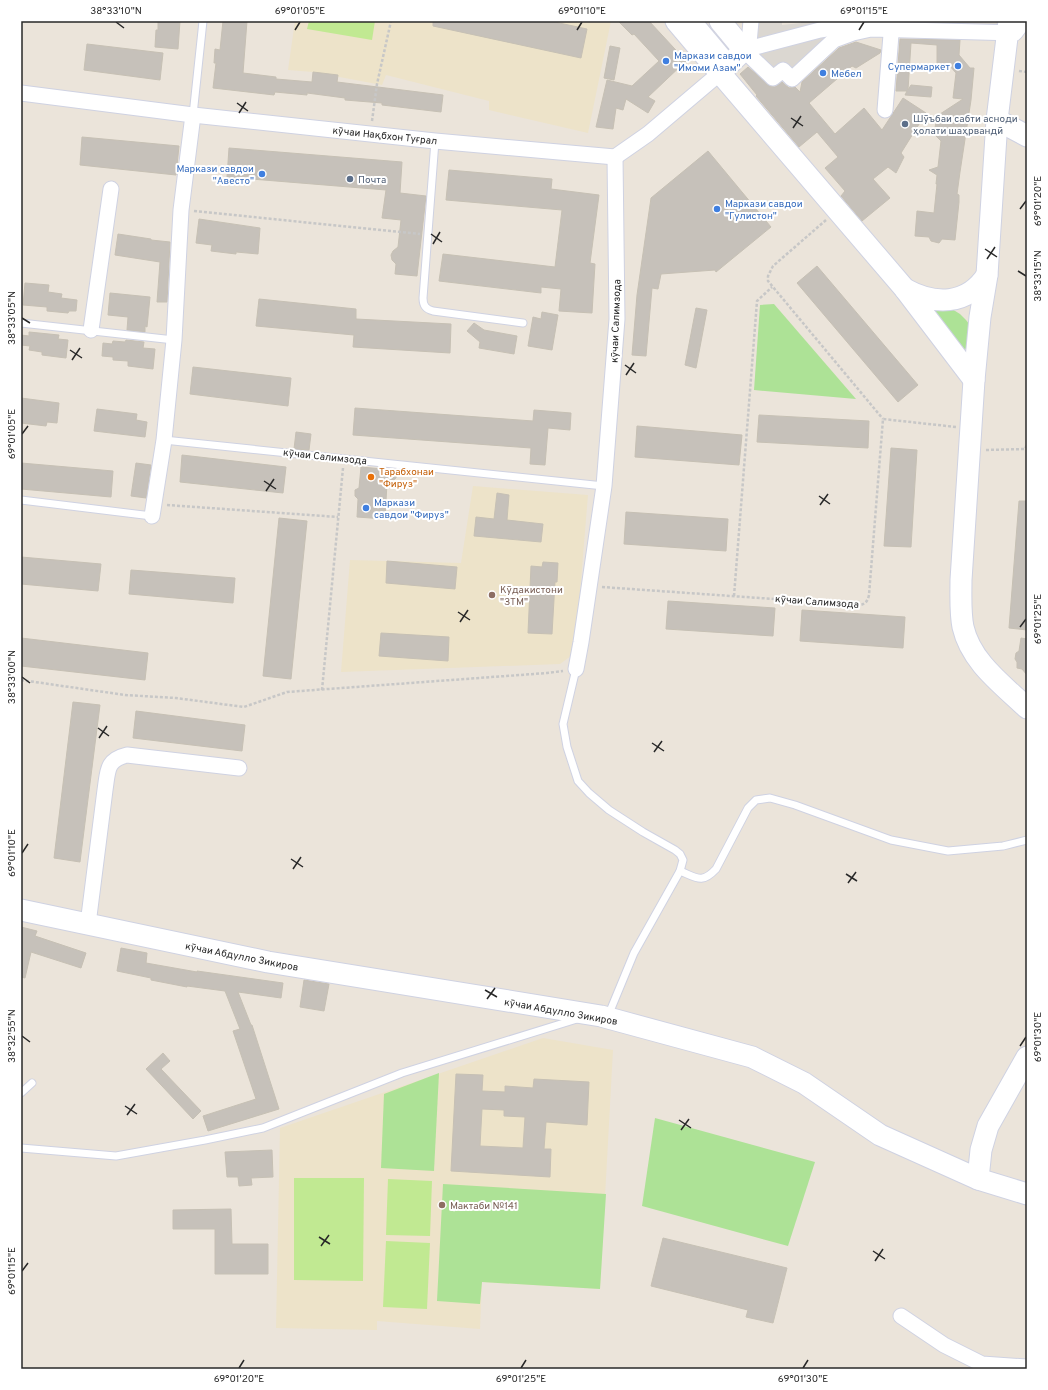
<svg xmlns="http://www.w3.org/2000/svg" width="1048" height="1390" viewBox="0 0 1048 1390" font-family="Overpass,sans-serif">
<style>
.education{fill:#ede3c9}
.green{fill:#ade296}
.pitch{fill:#c1e992}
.plaza{fill:#dbd7d1}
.building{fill:#c6c1ba;stroke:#c6c0b4;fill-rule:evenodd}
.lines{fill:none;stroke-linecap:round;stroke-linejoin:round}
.lane-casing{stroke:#cfd2e2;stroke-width:9}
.street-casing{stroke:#cfd2e2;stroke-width:17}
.secondary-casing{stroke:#cfd2e2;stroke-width:23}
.path{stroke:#c7c7c7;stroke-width:2.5;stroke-dasharray:3 2;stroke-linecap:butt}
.lane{stroke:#fff;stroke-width:7}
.street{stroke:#fff;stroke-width:15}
.secondary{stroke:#fff;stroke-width:21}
.ticks{fill:none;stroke:#282828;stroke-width:1.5}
.shop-dot{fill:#3f7fe0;stroke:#fff;stroke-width:1.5}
.service-dot{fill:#5c6f8a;stroke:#fff;stroke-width:1.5}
.food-dot{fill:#e8710a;stroke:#fff;stroke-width:1.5}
.education-dot{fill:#8d6e63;stroke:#fff;stroke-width:1.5}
.labels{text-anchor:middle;stroke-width:4;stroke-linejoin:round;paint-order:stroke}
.shop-label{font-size:10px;fill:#366cbe;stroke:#fff;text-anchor:start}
.service-label{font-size:10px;fill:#4e5e75;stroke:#fff;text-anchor:start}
.street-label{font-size:10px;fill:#282828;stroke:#fff}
.food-label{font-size:10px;fill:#c56008;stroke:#fff;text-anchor:start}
.education-label{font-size:10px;fill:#785e54;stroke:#fff;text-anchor:start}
.neatline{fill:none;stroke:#282828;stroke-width:1.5}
.ticks-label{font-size:10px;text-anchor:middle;fill:#282828}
</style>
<rect width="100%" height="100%" fill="#ebe4da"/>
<g class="education">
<polygon points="295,21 611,21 588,133 489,110 489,101 386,75 382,85 313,72 288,70"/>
<polygon points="473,486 588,495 575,653 560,664 341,672 350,560 461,563"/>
<polygon points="543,1038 613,1050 600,1289 482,1282 480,1329 377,1321 377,1330 276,1328 280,1128"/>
</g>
<g class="green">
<polygon points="923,301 947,306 960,314 966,320 969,324 968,348 961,350"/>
<polygon points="774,304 856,399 754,390 760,305"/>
<polygon points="439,1073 434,1171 381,1168 384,1094"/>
<polygon points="655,1118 815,1162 788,1246 642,1206"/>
<polygon points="443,1184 606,1194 600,1289 482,1282 480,1304 437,1301"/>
</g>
<g class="pitch">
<polygon points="309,21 375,21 372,40 307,29"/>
<polygon points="294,1178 364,1178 363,1281 294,1280"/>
<polygon points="388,1179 432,1181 430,1236 386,1235"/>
<polygon points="386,1241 430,1243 427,1309 383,1307"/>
</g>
<polygon class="plaza" points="751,21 782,21 782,25 801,23 801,21 968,21 996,23 996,21 1024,21 1015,33 853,33 792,79 773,78 748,54"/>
<g class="building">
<polygon points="158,21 180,21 178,49 155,47 156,30 158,30"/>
<polygon points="223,21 247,21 243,73 276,77 276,79 312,82 313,72 338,75 337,82 443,95 441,112 382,105 382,103 345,100 345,98 307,93 307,95 275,92 274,95 213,88 216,63 214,63 215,49 220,50"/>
<polygon points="433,21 550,21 587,29 581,58 433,26"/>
<polygon points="618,21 649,21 686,61 648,97 655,101 648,113 626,99 623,110 616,108 613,129 596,127 607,80 632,86 659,61 634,34 632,35"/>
<polygon points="900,39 960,40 959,55 970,68 974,68 971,100 960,172 957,194 959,195 959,202 955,240 942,239 939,243 931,241 929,237 915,236 917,211 934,213 937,184 936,184 937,175 929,170 938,167 941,141 934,134 937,116 963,99 953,98 956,73 949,65 937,64 937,45 911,43 908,90 911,85 932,87 931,97 905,95 907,91 896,91"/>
<polygon points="856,42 881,50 880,53 856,68 852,66 809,103 835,134 864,108 882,130 903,98 926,113 901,153 904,157 896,173 888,167 873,179 890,198 862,221 841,196 845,191 825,168 838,157 817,132 799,147 756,96 757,95 740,74 748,67 770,86 775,87 782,82 789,88 795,87 800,92 802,82 839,48"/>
<polygon points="87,44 163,53 160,80 84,70"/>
<polygon points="610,46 620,48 614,80 604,78"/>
<polygon points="82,137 179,146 176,175 80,165"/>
<polygon points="229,148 402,162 400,193 426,196 417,276 395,274 396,264 392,260 391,255 393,251 398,247 401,220 382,218 386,190 227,177"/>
<polygon points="708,151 771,227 716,272 715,270 661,274 658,289 652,288 646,356 632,355 637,295 651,198"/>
<polygon points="449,170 552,179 551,189 599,195 590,263 595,264 592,313 559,311 561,289 541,287 541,293 439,281 443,254 555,267 562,210 446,200"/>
<polygon points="199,219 260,228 258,254 236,252 236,254 211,251 212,245 196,243"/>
<polygon points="118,234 151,239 151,240 170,242 167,302 157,302 160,262 115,255"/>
<polygon points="817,266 918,385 898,402 797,283"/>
<polygon points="25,283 49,285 48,292 62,294 61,298 77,300 76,311 69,311 68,313 47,311 47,307 23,305"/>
<polygon points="110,293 150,297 147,327 145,326 145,332 127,330 128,317 108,315"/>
<polygon points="259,299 356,309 356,319 451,324 450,353 353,347 354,335 256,326"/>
<polygon points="696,308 707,310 696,368 685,365"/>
<polygon points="542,312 558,315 552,350 528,346 533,317 541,319"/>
<polygon points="474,323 484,330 517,336 514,354 479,348 480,342 467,331"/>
<polygon points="29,332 59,335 58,339 68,340 66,358 42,355 42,352 29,350 30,346 21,345 21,335 29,336"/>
<polygon points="126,340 144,342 143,348 155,349 153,369 128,366 128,361 113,360 113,357 102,356 103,343 112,344 113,341 125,342"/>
<polygon points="193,367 291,378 288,406 190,394"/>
<polygon points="21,398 59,403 57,423 47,422 46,426 21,423"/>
<polygon points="355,408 533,421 534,410 571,413 570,430 548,428 545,465 530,464 531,448 353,435"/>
<polygon points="97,409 137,414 136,420 147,422 145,437 94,431"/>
<polygon points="759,415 869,421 868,448 757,442"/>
<polygon points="637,426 742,435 739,465 635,457"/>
<polygon points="296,432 311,434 309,450 294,449"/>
<polygon points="891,448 917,450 911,547 884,546"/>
<polygon points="182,455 286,467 283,493 180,482"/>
<polygon points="21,463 113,471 111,497 21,489"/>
<polygon points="136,463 151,465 146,498 131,496"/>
<polygon points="361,467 393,470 396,472 397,476 395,479 387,483 385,519 357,517 358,499 355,496 355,490 359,488"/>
<polygon points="497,493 509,495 507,520 543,524 541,542 474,536 476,517 494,519"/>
<polygon points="1019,501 1027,501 1027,630 1009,628"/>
<polygon points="626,512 728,519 726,551 624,544"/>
<polygon points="279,518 307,521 291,679 263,676"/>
<polygon points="21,557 101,564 98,591 21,584"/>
<polygon points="387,561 457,567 455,589 386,583"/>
<polygon points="543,562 558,563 557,582 555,582 552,634 528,633 531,566 542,567"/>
<polygon points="131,570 235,578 233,603 129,594"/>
<polygon points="668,601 775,608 773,636 666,629"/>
<polygon points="802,610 905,617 903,648 800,641"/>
<polygon points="381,633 449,637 448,661 379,656"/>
<polygon points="21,638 148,653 145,680 21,666"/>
<polygon points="1021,638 1027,639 1027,675 1022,669 1017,668 1017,662 1015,659 1016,653 1019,651"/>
<polygon points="73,702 100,705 80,862 54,858"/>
<polygon points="136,711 245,725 242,751 133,738"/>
<polygon points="21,927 37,931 35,936 86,953 81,968 31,952 25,978 21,977"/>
<polygon points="121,948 147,953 146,963 197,972 197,971 283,983 281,998 238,992 251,1025 252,1025 279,1109 208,1131 203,1116 256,1099 233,1031 240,1029 225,991 187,986 187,987 151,980 151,978 117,971"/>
<polygon points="304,980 329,984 324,1011 300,1007"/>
<polygon points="163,1053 170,1061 161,1069 201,1111 193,1119 146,1069"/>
<path d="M 456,1074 L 483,1075 L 482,1091 L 505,1092 L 505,1086 L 533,1088 L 534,1079 L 589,1082 L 587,1125 L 546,1122 L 544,1149 L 551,1149 L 550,1177 L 451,1171 ZM 482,1109 L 504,1110 L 504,1116 L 525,1117 L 523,1148 L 480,1146 Z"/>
<polygon points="272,1150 273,1177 251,1178 252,1185 239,1186 238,1177 227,1177 225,1152"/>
<polygon points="231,1209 232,1244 268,1244 268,1274 215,1274 215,1229 173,1229 173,1210"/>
<polygon points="663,1238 787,1268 773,1323 746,1317 748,1310 651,1286"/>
</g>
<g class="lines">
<g class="lane-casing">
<g id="lane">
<polyline points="193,115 203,21"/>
<path d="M 435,141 L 423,298 C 423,306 426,309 433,311 L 523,323"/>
<polyline points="21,323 174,340"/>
<polyline points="164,440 604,486"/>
<polyline points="21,500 152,516"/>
<polyline points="576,669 563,724 567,747 578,781 589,793 609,810 643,832 675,850 680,854 683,860 680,871 634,953 608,1016"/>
<path d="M 680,871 C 697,878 702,884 716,869 L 748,808 L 756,800 L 770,798 L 795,805 L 891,840 L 948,851 L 1003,846 L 1027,840"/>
<polyline points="21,1093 32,1083"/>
<polyline points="21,1148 116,1156 205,1140 263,1128 402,1073 577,1019"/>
</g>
</g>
<g class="street-casing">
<g id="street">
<polyline points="694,21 730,64"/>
<polyline points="751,21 748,54 773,78 783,70 792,79 834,40 853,33 871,29 1015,33 1024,21"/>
<polyline points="744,46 744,50 820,30 857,24"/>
<polyline points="21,93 193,115 435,141 615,157 648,134 720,73"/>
<polyline points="885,110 892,22"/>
<polyline points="91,330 111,189"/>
<polyline points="152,516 164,440 174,340 181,210 193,115"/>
<polyline points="576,669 581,642 604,486 617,319 615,157"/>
<path d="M 88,924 L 105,790 C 108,771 106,760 127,755 L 239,768"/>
<polyline points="901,1316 944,1345 982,1364 1027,1367"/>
</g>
</g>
<g class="secondary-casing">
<g id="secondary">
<polyline points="676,21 720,73 744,50 720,21"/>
<path d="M 1009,21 L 997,120 L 987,275 L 980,317 L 974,380 L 961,580 C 961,595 960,612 963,627 C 971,662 1002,684 1027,708"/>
<polyline points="720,73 904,288 974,380"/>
<polyline points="997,120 1027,136"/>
<path d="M 905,289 C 934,305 967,306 987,275"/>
<polyline points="21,910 268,962 601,1016 752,1057 804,1083 880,1135 978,1179 1027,1194"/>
<polyline points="978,1179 981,1150 988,1126 1027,1057"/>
</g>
</g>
<g class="path">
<polyline points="1019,71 1027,72"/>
<polyline points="372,121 377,84 391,21"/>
<polyline points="194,211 420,234"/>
<polyline points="826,220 773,266 768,276 768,281 883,419"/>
<polyline points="986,450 1025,449 1027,445"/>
<polyline points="167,505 338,517"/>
<path d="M 602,587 L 860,605 C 866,604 868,600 869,595 L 883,419 L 956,427"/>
<polyline points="734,596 757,301 772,287"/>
<polyline points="21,680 125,695 176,698 244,707 287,692 547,673 563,671"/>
<polyline points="322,690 343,468"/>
</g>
<use href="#lane" class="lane"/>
<use href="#street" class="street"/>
<use href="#secondary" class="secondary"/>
</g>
<path class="ticks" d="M 116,22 L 124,28M 295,30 L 300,22M 577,30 L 582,22M 859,30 L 864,22M 237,103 L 248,111M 239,113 L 246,102M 791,118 L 803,126M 793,128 L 801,116M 1020,209 L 1026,201M 431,234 L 442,242M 433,244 L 440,232M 985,249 L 997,257M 987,259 L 995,247M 1018,271 L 1026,276M 22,318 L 30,323M 70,350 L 82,358M 72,360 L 80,348M 625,365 L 636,373M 626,375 L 634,363M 22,434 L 28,426M 264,481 L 276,489M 266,491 L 274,479M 819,496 L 830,504M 820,505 L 828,494M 458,612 L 470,620M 460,622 L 468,610M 1020,627 L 1026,619M 22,677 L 30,683M 98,728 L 109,736M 99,738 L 107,726M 652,743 L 664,751M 654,752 L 662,741M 22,853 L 28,844M 291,859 L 303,867M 293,869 L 301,857M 846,874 L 857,881M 848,883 L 856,872M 485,990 L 497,997M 487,999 L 495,988M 22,1036 L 30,1042M 1020,1046 L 1026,1037M 125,1106 L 137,1114M 127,1115 L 135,1104M 679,1120 L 691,1128M 681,1130 L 689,1119M 319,1237 L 330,1244M 321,1246 L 329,1235M 873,1251 L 885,1259M 875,1261 L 883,1249M 22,1271 L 28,1263M 239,1368 L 244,1360M 521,1368 L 526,1360M 803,1368 L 808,1360"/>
<g class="shop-dot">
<circle cx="666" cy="61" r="4"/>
<circle cx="958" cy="66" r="4"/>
<circle cx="823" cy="73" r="4"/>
<circle cx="262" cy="174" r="4"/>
<circle cx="717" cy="209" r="4"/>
<circle cx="366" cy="508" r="4"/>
</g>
<g class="service-dot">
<circle cx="905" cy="124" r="4"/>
<circle cx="350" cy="179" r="4"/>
</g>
<circle class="food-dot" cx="371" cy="477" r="4"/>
<g class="education-dot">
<circle cx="492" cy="595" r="4"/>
<circle cx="442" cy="1205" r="4"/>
</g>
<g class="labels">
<g class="shop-label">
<text x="674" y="59">Маркази савдои<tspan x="674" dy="12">"Имоми Азам"</tspan></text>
<text x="950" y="70" text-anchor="end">Супермаркет</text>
<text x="831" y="77">Мебел</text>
<text x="254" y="172" text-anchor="end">Маркази савдои<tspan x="254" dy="12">"Авесто"</tspan></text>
<text x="725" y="207">Маркази савдои<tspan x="725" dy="12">"Гулистон"</tspan></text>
<text x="374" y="506">Маркази<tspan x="374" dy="12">савдои "Фируз"</tspan></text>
</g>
<g class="service-label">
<text x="913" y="122">Шӯъбаи сабти асноди<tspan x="913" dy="12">ҳолати шаҳрвандӣ</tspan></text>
<text x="358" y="183">Почта</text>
</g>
<g class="street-label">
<text transform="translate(385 135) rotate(6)" y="4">кӯчаи Нақбхон Туғрал</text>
<text transform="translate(615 321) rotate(-88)" y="4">кӯчаи Салимзода</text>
<text transform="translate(325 456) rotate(6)" y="4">кӯчаи Салимзода</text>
<text transform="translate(817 601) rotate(4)" y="4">кӯчаи Салимзода</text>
<text transform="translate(242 956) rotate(11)" y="4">кӯчаи Абдулло Зикиров</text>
<text transform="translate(561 1011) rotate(10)" y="4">кӯчаи Абдулло Зикиров</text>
</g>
<g class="food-label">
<text x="379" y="475">Тарабхонаи<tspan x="379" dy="12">"Фируз"</tspan></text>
</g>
<g class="education-label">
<text x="500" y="593">Кӯдакистони<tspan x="500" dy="12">"ЗТМ"</tspan></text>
<text x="450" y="1209">Мактаби №141</text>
</g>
</g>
<rect width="1048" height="1390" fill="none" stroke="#ffffff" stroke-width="44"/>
<rect x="22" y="22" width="1004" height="1346" class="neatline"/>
<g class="ticks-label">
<text x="116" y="14">38°33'10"N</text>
<text x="300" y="14">69°01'05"E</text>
<text x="582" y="14">69°01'10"E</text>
<text x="864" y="14">69°01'15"E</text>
<text transform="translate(1037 201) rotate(-90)" y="4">69°01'20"E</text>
<text transform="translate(1037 276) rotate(-90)" y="4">38°33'15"N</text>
<text transform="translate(11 318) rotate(-90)" y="4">38°33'05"N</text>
<text transform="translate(11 434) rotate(-90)" y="4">69°01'05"E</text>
<text transform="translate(1037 619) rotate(-90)" y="4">69°01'25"E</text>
<text transform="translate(11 677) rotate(-90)" y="4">38°33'00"N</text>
<text transform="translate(11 853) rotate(-90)" y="4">69°01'10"E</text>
<text transform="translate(11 1036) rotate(-90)" y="4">38°32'55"N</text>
<text transform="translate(1037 1037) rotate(-90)" y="4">69°01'30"E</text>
<text transform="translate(11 1271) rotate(-90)" y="4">69°01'15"E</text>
<text x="239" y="1382">69°01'20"E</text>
<text x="521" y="1382">69°01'25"E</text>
<text x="803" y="1382">69°01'30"E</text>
</g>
</svg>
